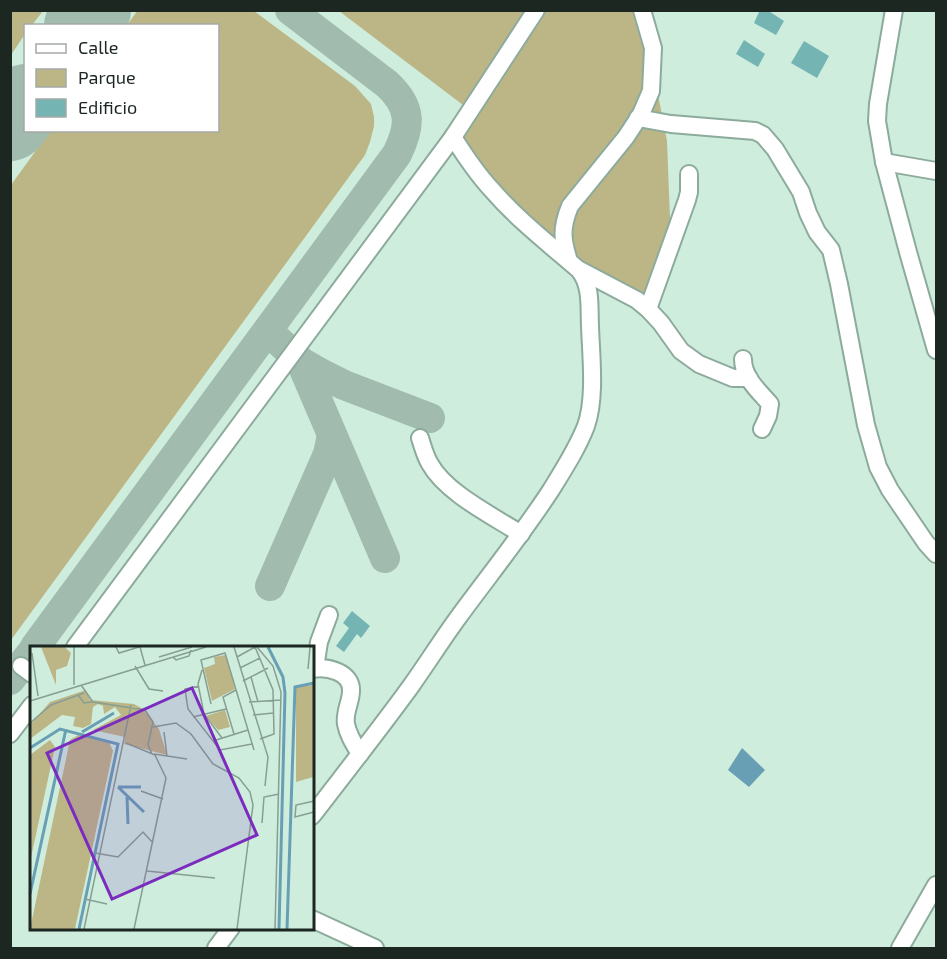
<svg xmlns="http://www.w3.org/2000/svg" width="947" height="959" viewBox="0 0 947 959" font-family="'Exo 2',sans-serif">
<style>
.green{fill:#bcb687}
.water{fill:#689fb5}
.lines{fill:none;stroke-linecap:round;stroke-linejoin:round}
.taxiway{stroke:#a1bbae;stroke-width:30}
.runway{stroke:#a1bbae;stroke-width:76}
.building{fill:#74b4b3}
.minor-casing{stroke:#8dab9c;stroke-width:20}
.minor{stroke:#fff;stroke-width:16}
.inset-river{fill:none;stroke:#689fb5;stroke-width:3}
.inset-road{fill:none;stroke:#879e92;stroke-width:1.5}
.view{fill:#7b2cbf;fill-opacity:0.15;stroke:#7b2cbf;stroke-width:3}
.inset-edge{fill:none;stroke:#1c2722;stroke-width:3}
</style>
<rect width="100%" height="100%" fill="#ceeddd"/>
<g class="green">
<polygon points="11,10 43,11 32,25 26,26 25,34 11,55"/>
<polygon points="138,10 254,11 355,86 371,104 374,117 374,126 370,142 365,155 11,640 11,185 50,131 218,130 218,26 127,25"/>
<polygon points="339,11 633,11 649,48 667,141 671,244 650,304 583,269 438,141 463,105"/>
</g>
<polygon class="water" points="742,748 765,770 749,787 728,770"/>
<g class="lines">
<g class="taxiway">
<polyline points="268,331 301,362 322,374 344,385 430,418"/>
<polyline points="301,362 385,558"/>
<polyline points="270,586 328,454 332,435"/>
<path d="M 35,647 L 397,154 C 411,126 412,107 387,84 L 290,10"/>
<polyline points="10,680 32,652"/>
</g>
<g class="runway">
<polyline points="82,26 93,10"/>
<polyline points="10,123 26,102"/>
</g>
</g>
<g class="building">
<polygon points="760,10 767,10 784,21 776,35 754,23"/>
<polygon points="744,40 765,54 758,67 736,54"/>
<polygon points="804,41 829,56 817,78 791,63"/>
<polygon points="352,611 370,626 361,638 357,634 344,652 336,646 349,628 343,623"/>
</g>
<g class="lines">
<g class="minor-casing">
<g id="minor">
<polyline points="894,10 878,104 877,121 884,162 908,252 936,350"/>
<polyline points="638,118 671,124 755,131 763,135 775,149 801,192 808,213 817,232 831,250 839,284 866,425 878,467 890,490 926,543 936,554"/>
<polyline points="884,162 936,171"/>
<path d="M 569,261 C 562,239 561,228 570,206 L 626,137 L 641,114 L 651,91 L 653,48 L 642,10"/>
<polyline points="580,270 637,300 648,309 661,323 681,351 699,364 733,378 749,378"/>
<polyline points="648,309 687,200 689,192 689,174"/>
<path d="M 743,359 C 743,378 759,391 770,404 L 768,416 L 762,429"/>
<path d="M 420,438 C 423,447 425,456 430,464 C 446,493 493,516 521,534"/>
<polyline points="75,647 453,137 536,10"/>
<polyline points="21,666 32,674"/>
<polyline points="315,668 319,642 329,615"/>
<path d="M 312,669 C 327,666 352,672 351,691 C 351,702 344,712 346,724 C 348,735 354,744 360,754"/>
<polyline points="10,734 32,705"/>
<path d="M 312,816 C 345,773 379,730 411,686 C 428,662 443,638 460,615 C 491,573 523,533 551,490 C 564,469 577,449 586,426 C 596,398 591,356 590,326 C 589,307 592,286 579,270 C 549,244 518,220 492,190 C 477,174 465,156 453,137"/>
<polyline points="312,919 375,948"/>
<polyline points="216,948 231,928"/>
<polyline points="900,948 936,885"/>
</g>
</g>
<use href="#minor" class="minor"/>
</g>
<g transform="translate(30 646)">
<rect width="284" height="284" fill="#ceeddd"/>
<path d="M 11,1 L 35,1 L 41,7 L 37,20 L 26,24 L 26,39 ZM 196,9 L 205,43 L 182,55 L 174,22 L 185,18 L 184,11 ZM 283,39 L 283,131 L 266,136 L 266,41 ZM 56,44 L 60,54 L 104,58 L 113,63 L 129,83 L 137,109 L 94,98 L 95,91 L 63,84 L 91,69 L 85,61 L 74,68 L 73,60 L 68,58 L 63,61 L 61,78 L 53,82 L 43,80 L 45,71 L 32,69 L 0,93 L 0,79 L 20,56 ZM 195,64 L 200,81 L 188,84 L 176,70 ZM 48,89 L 79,96 L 83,105 L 45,283 L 0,283 L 40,94 ZM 20,94 L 25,101 L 0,216 L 0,109 Z" fill="#bcb687"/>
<path class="inset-river" d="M 238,1 L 253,31 L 255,47 L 249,283M 52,86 L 84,67M 0,102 L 30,83 L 88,98 L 49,283M 88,141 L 114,166M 88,141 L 111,141M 97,151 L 98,178M 0,248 L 36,83M 257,283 L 265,41 L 284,37"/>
<path class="inset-road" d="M 86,1 L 89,7 L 109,1M 110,1 L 115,19M 204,1 L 238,111 L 235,140M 225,1 L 243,44 L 244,88 L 230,93M 227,1 L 243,20 L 251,46 L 245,283M 2,7 L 8,50M 129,11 L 162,1M 143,11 L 146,14 L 159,10 L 161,4M 207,11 L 225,1M 105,20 L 119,43 L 133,45M 210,22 L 230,12M 278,23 L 280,1M 172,24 L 168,38 L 174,68 L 192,92M 221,31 L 228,56M 213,35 L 238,22M 44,39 L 44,1M 51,39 L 63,56 L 115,64 L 123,76 L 118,99 L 122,108M 169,40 L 155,43 L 158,63 L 190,104 L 222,98M 48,49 L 54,57 L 62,56M 0,55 L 176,1M 219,56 L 251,54M 181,58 L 171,14 L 195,7 L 224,104M 223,69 L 243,67M 163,71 L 196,63M 0,77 L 21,59 L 54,47M 123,81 L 146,77 L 161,88 L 183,118 L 209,132 L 220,146 L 223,159 L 207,283M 134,86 L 137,110M 204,88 L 193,51 L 206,44M 183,95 L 218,84M 96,97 L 125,109 L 136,132 L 104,283M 124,108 L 157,113M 111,145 L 133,153M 284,155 L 266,159 L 265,171 L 284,166M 232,177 L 234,151 L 249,148M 65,207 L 88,211 L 113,186 L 123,197M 117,225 L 185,232M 55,253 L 77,258M 54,283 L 101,59"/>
<path class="view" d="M 162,42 L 227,189 L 82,253 L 17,107 Z"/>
<rect width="284" height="284" class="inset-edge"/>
</g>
<rect width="947" height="959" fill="none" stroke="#1c2722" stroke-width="24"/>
<rect x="24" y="24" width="195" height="108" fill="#ffffff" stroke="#a4a9a7" stroke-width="1.5"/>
<rect x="36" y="44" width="30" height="9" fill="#ffffff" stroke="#a4a9a7" stroke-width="1.5"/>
<text x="78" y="54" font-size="18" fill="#1c2722">Calle</text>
<rect x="36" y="69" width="30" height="18" fill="#bcb687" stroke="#a4a9a7" stroke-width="1.5"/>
<text x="78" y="84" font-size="18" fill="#1c2722">Parque</text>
<rect x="36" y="99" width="30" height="18" fill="#74b4b3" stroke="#a4a9a7" stroke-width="1.5"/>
<text x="78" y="114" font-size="18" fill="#1c2722">Edificio</text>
</svg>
